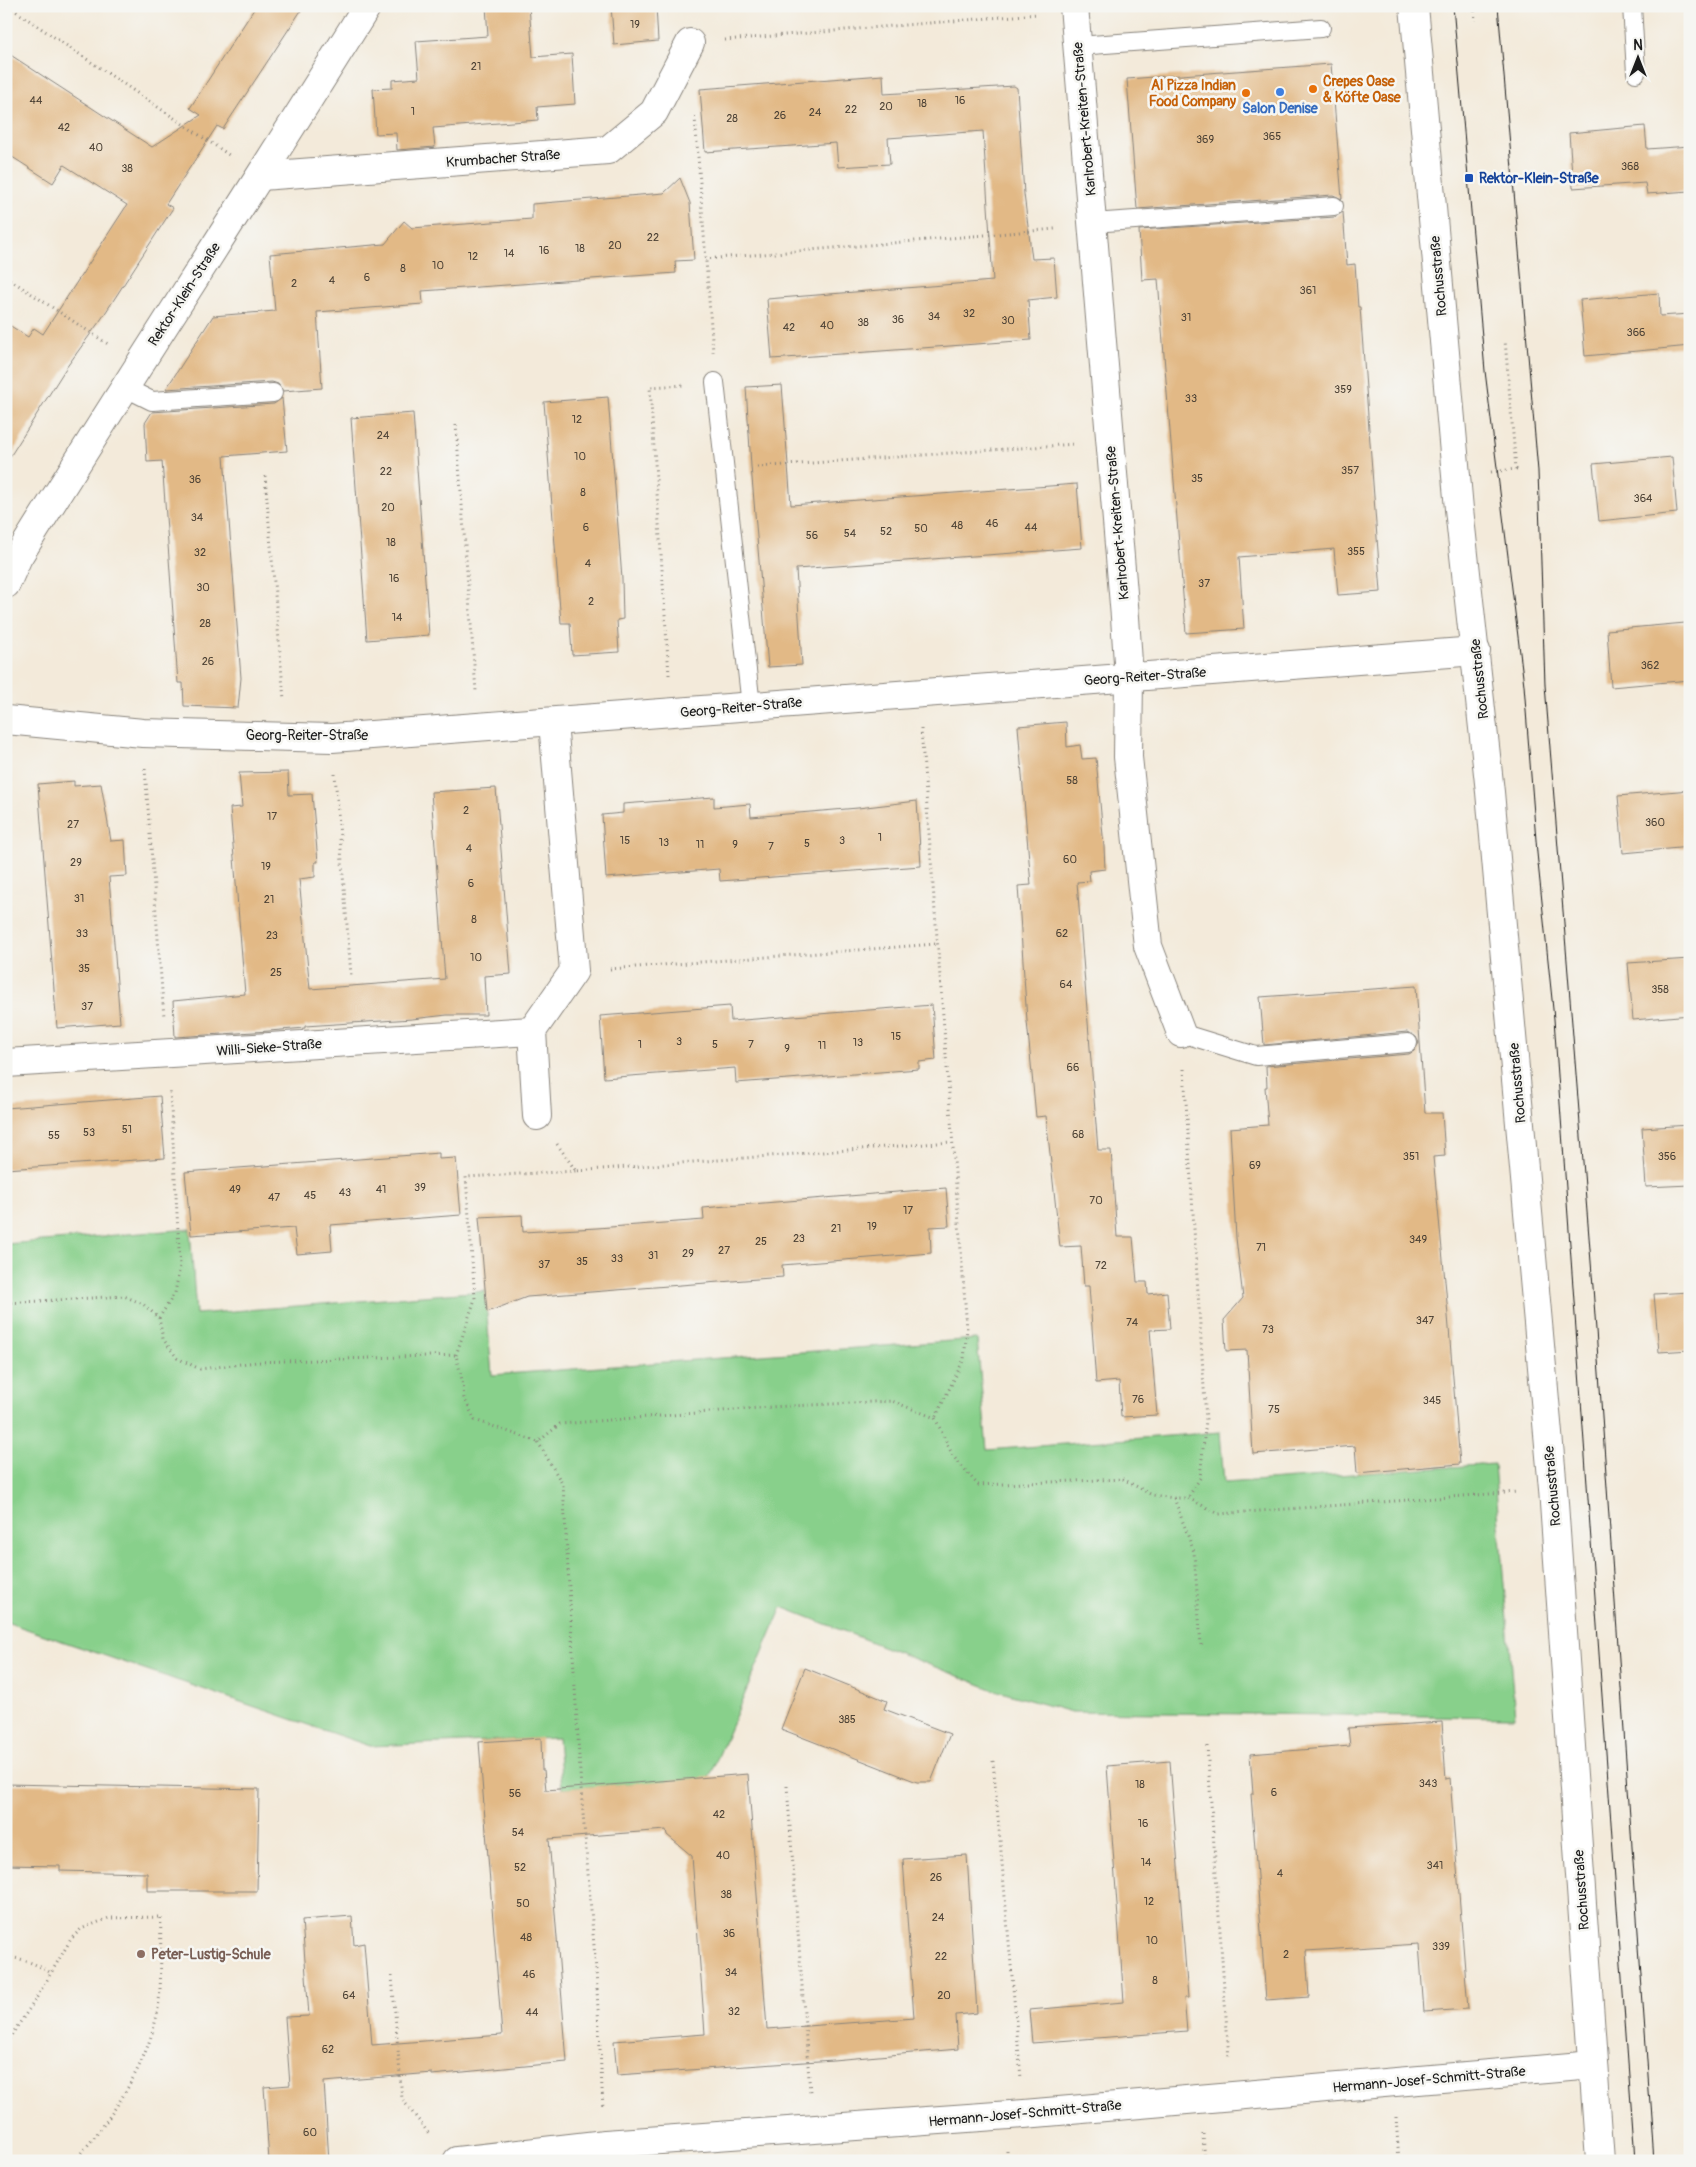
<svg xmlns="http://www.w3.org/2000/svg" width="1696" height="2167" viewBox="0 0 1696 2167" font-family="Pangolin,sans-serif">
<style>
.green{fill:#88d08b;stroke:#527654}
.building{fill:#e2b986}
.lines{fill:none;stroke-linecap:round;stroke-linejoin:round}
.lane-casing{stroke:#88837b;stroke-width:20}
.street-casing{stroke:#88837b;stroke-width:30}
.secondary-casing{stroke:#88837b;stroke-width:30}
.path{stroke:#88837b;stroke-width:3;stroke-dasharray:1 4;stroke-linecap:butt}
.lane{stroke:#fff;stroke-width:18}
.street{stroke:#fff;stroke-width:28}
.secondary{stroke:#fff;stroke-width:28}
.tram{stroke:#1c1c1c;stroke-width:1}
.food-dot{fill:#e8710a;stroke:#f6f6f2;stroke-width:2}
.shop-dot{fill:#3f7fe0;stroke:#f6f6f2;stroke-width:2}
.transit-dot{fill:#1a4fb4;stroke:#f6f6f2;stroke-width:2}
.education-dot{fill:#8d6e63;stroke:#f6f6f2;stroke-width:2}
.labels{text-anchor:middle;stroke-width:5;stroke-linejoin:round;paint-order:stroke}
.number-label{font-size:11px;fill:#4e4336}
.food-label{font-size:14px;font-weight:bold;fill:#c56008;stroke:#f6f6f2;text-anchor:start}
.shop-label{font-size:14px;font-weight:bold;fill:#366cbe;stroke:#f6f6f2}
.street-label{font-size:14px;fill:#1c1c1c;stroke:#f6f6f2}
.transit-label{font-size:14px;font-weight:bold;fill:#164399;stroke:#f6f6f2;text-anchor:start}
.education-label{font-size:14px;font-weight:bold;fill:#785e54;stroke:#f6f6f2;text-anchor:start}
</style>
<rect width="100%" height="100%" fill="#f6f6f2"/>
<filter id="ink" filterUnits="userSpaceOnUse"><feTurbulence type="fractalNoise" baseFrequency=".02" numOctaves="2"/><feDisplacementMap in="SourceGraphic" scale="10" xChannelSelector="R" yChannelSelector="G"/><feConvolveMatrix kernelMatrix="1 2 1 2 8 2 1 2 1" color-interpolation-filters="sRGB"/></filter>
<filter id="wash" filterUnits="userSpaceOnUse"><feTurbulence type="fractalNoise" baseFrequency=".0096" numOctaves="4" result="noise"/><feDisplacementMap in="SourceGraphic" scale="20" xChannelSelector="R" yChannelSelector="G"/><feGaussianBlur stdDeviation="1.12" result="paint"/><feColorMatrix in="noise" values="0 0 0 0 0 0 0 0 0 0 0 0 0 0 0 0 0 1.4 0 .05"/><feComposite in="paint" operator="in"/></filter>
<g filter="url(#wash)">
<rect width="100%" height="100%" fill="#f3eada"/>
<polygon class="green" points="190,1229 196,1314 485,1291 492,1375 977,1339 987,1450 1220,1432 1224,1483 1494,1464 1515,1717 1071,1712 994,1690 782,1607 709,1778 562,1789 558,1738 370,1746 6,1622 6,1244"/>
<g id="blocks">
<g class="building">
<polygon points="256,6 304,6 223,129 217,126 166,204 173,208 102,318 66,368 6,463 6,323 28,337 34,328 43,334 127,205 64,165 53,183 6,153 6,52 152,147 201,115 190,108"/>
<polygon points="486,6 529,6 533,57 572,54 575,104 537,107 538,120 433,128 435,147 397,150 396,133 376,134 373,89 392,88 392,80 419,78 416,41 488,36"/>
<polygon points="611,6 656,6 658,41 614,45"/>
<polygon points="1331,64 1342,199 1333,195 1137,209 1127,79"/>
<polygon points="883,75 884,94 1014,86 1017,88 1024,194 1032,259 1054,258 1057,297 1028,300 1031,340 772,359 767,299 993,281 983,131 888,138 890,164 838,167 836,143 705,152 700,89"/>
<polygon points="1645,126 1647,149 1690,146 1690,191 1647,194 1645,183 1573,188 1569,133"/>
<polygon points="680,178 690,203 694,260 675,261 676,273 422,291 423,304 317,312 322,388 283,391 278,384 272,382 166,389 213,316 275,311 270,254 385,244 404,221 412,228 532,219 532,204 664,193"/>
<polygon points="1343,212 1347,265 1355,264 1358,307 1360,307 1381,592 1338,595 1334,549 1239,557 1244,629 1186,633 1158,279 1142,280 1139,230 1335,217"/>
<polygon points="1659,293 1660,316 1690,314 1690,346 1585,356 1580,300"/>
<polygon points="782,385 791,505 1077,484 1082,548 796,569 802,665 768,667 751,466 746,387"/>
<polygon points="608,397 622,579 623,619 617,620 619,652 572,655 570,623 561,623 544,402"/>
<polygon points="282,398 287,451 224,456 241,678 238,708 184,706 183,683 178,683 162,461 147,462 145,423 152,412 274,404"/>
<polygon points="413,413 429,635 367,640 351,418"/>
<polygon points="1672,457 1677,513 1599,521 1593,464"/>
<polygon points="1685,623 1690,680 1611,687 1607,630"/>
<polygon points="1066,722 1067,747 1080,745 1082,759 1096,758 1104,847 1105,869 1089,871 1090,881 1077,882 1098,1150 1111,1150 1117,1237 1133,1237 1137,1282 1147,1282 1148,1294 1167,1292 1170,1329 1150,1330 1157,1415 1121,1417 1119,1381 1096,1383 1089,1286 1084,1286 1081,1246 1060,1247 1046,1116 1036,1117 1027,1021 1018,886 1031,885 1018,726"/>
<polygon points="288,772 289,795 312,794 318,862 315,862 315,877 299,879 310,989 445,979 431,792 496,788 511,974 484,976 486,1015 447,1015 412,1019 305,1026 305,1028 269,1031 175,1037 173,1001 245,994 230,808 242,807 239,773"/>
<polygon points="74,781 74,786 101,784 111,841 125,840 127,876 109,877 120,1023 57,1028 38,784"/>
<polygon points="1690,790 1690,847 1623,853 1618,796"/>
<polygon points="714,797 714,807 750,804 751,817 858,808 917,801 921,866 720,881 719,869 606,878 602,815 623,813 623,804"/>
<polygon points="1690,959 1690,1015 1633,1020 1628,963"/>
<polygon points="1416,986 1425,1113 1442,1113 1445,1156 1433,1157 1446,1291 1460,1464 1357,1473 1355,1446 1253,1454 1247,1350 1226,1351 1224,1320 1243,1298 1236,1238 1230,1128 1268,1125 1265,1087 1267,1087 1266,1066 1409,1054 1414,1051 1419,1043 1416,1037 1407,1032 1264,1045 1260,997"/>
<polygon points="932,1005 936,1060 919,1062 919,1069 736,1083 735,1068 604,1078 600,1016 730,1006 731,1021"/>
<polygon points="160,1096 165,1158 6,1169 6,1108"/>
<polygon points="1690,1125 1690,1185 1646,1187 1642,1128"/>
<polygon points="439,1153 439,1159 456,1158 461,1215 330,1225 332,1251 297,1254 294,1228 191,1235 185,1172"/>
<polygon points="946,1188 949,1226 930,1227 931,1253 782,1265 783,1277 527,1297 487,1312 479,1217 522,1215 523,1232 597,1228 704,1220 703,1208"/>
<polygon points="1690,1292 1690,1350 1659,1352 1654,1294"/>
<polygon points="805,1668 887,1701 884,1709 950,1734 931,1782 917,1782 781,1729"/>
<polygon points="1442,1722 1446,1779 1450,1778 1468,2009 1424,2012 1419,1944 1306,1951 1309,1997 1266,2000 1251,1794 1253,1794 1250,1754 1350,1746 1348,1728"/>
<polygon points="541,1738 542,1770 544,1770 546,1790 748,1774 767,2029 914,2018 903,1859 967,1855 977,2013 956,2015 958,2049 833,2060 617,2075 614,2041 705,2034 692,1856 667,1835 666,1830 549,1839 567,2062 432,2075 432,2073 324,2082 329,2161 269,2161 264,2087 290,2085 285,2017 309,2016 302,1920 352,1916 354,1945 364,1943 372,2045 502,2035 479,1742"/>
<polygon points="1170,1761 1188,1998 1184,1998 1187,2031 1032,2043 1029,2010 1124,2002 1107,1766"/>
<polygon points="6,1784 259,1789 257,1891 147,1891 147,1873 60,1871 60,1866 6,1865"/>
</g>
</g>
</g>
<g filter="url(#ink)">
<use href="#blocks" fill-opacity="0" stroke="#88837b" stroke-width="1"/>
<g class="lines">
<g class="lane-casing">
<g id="lane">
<polyline points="1632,6 1636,73"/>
<polyline points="1078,46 1321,28"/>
<polyline points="1092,223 1334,206"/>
<polyline points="715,382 751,706"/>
<polyline points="124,387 152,401 273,393"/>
<polyline points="1181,1033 1256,1056 1408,1043"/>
</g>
</g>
<g class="street-casing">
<g id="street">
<polyline points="1074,6 1125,617 1129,678 1128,757 1148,946 1181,1033"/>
<polyline points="261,176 608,150 654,112 690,43"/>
<path d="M 6,584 L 18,557 C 133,372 252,191 367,6"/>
<polyline points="6,720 143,733 332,738 1476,651"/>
<polyline points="532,1031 537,1116"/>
<polyline points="6,1063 532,1031 574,971 553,722"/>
<polyline points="457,2161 605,2144 1024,2114 1593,2065"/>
</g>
</g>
<g class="secondary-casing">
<polyline id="secondary" points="1414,6 1459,509 1490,792 1553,1489 1600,2161"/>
</g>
<g class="path">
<polyline points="8,6 229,155"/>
<polyline points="1474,6 1475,21"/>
<polyline points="725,40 1038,14"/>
<polyline points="695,117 713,352"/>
<polyline points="705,259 1055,229"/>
<polyline points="6,277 108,344"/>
<polyline points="456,425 476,691"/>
<polyline points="757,467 1075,444"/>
<polyline points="1491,472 1516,469 1505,340"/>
<polyline points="265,476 284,700"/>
<polyline points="669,675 650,387 684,385"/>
<polyline points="921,729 967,1329 964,1359 935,1418"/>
<polyline points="145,769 164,1017"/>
<polyline points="335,774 351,975"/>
<polyline points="610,969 936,944"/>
<polyline points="1184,1069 1206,1420 1200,1478 1188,1498"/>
<polyline points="557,1144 576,1171 951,1142"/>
<polyline points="6,1303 124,1296 143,1304 159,1318 163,1339 177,1358 200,1369 257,1362 456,1355 462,1380 464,1398 475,1420 538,1442 560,1424 771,1407 892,1401 935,1418 953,1456 978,1485 1123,1479 1152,1495 1174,1498 1188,1498 1219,1514 1517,1492"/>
<polyline points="159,1318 175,1293 180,1266 170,1090"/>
<polyline points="456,1355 475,1299 466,1177 576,1171"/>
<polyline points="538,1442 563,1485 581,1789 596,1970 603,2108"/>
<polyline points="1174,1498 1194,1552 1201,1645"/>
<polyline points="1207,1746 1229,2059"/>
<polyline points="993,1761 1021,2078"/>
<polyline points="787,1786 810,2092"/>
<path d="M 6,1957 C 23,1958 36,1964 51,1973"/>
<polyline points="392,1976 402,2099 430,2135"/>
<path d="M 6,2043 L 34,2002 L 71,1939 L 81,1929 L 109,1918 L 161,1917 C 160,1945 162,1973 159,2001 C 153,2057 111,2121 74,2161"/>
<polyline points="1396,2117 1399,2161"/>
<polyline points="1203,2134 1205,2161"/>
<polyline points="1007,2151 1007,2161"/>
</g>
<use href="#lane" class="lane"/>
<use href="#street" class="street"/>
<use href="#secondary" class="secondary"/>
<g class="tram">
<polyline points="1453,6 1485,371 1524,685 1537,853 1554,1019 1635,2161"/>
<polyline points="1498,6 1538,471 1545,685 1593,1287 1654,2161"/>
</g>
</g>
</g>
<g class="food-dot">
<circle cx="1313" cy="89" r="5"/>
<circle cx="1246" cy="93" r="5"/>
</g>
<circle class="shop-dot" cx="1280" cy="92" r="5"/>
<rect class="transit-dot" x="1464" y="173" width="10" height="10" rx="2.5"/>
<circle class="education-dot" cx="141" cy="1954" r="5"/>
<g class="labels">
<g class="number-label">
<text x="635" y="28">19</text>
<text x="476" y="70">21</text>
<text x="36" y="104">44</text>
<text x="960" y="104">16</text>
<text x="922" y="107">18</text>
<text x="886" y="110">20</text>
<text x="851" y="113">22</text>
<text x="413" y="115">1</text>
<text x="815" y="116">24</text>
<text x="780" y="119">26</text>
<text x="732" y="122">28</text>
<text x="64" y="131">42</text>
<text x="1272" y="140">365</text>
<text x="1205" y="143">369</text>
<text x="96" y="151">40</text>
<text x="1630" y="170">368</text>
<text x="127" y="172">38</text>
<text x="653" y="241">22</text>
<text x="615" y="249">20</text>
<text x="580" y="252">18</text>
<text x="544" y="254">16</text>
<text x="509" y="257">14</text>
<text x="473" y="260">12</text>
<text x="438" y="269">10</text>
<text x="403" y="272">8</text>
<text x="367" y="281">6</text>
<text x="332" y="284">4</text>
<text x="294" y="287">2</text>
<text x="1308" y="294">361</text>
<text x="969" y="317">32</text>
<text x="934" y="320">34</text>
<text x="1186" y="321">31</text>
<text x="898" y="323">36</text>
<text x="1008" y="324">30</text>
<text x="863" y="326">38</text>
<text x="827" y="329">40</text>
<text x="789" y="331">42</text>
<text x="1636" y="336">366</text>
<text x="1343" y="393">359</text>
<text x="1191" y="402">33</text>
<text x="577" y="423">12</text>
<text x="383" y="439">24</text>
<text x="580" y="460">10</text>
<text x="1350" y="474">357</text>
<text x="386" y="475">22</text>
<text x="1197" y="482">35</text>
<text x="195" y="483">36</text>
<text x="583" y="496">8</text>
<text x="1643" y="502">364</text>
<text x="388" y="511">20</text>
<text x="197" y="521">34</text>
<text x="992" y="527">46</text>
<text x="957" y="529">48</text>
<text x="586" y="531">6</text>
<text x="1031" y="531">44</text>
<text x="921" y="532">50</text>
<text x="886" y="535">52</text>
<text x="850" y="537">54</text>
<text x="812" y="539">56</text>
<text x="391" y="546">18</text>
<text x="1356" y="555">355</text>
<text x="200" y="556">32</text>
<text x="588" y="567">4</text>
<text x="394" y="582">16</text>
<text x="1204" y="587">37</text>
<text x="203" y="591">30</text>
<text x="591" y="605">2</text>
<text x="397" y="621">14</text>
<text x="205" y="627">28</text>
<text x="208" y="665">26</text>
<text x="1650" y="669">362</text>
<text x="1072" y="784">58</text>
<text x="466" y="814">2</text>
<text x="272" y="820">17</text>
<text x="1655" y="826">360</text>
<text x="73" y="828">27</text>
<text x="880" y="841">1</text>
<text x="625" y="844">15</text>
<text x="842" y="844">3</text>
<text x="664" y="846">13</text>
<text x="807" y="847">5</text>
<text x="700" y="848">11</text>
<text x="735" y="848">9</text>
<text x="771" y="850">7</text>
<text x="469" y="852">4</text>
<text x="1070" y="863">60</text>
<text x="76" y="866">29</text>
<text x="266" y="870">19</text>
<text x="471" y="887">6</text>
<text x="79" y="902">31</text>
<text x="269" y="903">21</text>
<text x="474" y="923">8</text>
<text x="82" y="937">33</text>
<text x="1062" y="937">62</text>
<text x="272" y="939">23</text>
<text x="476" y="961">10</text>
<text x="84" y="972">35</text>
<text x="276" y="976">25</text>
<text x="1066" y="988">64</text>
<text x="1660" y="993">358</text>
<text x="87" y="1010">37</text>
<text x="896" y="1040">15</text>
<text x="679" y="1045">3</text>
<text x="858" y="1046">13</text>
<text x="640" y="1048">1</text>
<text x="715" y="1048">5</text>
<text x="751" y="1048">7</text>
<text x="822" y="1049">11</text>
<text x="787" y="1052">9</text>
<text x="1073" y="1071">66</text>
<text x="127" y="1133">51</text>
<text x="89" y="1136">53</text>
<text x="1078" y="1138">68</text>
<text x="54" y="1139">55</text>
<text x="1411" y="1160">351</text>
<text x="1667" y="1160">356</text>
<text x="1255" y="1169">69</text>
<text x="420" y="1191">39</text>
<text x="235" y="1193">49</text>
<text x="381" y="1193">41</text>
<text x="345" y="1196">43</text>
<text x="310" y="1199">45</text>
<text x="274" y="1201">47</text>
<text x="1096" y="1204">70</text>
<text x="908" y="1214">17</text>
<text x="872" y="1230">19</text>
<text x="836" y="1232">21</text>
<text x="799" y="1242">23</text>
<text x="1418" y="1243">349</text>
<text x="761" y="1245">25</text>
<text x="1261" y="1251">71</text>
<text x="724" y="1254">27</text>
<text x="688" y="1257">29</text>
<text x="653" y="1259">31</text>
<text x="617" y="1262">33</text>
<text x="582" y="1265">35</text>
<text x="544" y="1268">37</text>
<text x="1101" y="1269">72</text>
<text x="1425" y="1324">347</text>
<text x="1132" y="1326">74</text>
<text x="1268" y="1333">73</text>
<text x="1138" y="1403">76</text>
<text x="1432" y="1404">345</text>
<text x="1274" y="1413">75</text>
<text x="847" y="1723">385</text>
<text x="1428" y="1787">343</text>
<text x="1140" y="1788">18</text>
<text x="1274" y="1796">6</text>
<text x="515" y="1797">56</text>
<text x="719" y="1818">42</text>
<text x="1143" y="1827">16</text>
<text x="518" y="1836">54</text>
<text x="723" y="1859">40</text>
<text x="1146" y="1866">14</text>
<text x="1435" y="1869">341</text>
<text x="520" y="1871">52</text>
<text x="1280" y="1877">4</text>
<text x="936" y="1881">26</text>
<text x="726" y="1898">38</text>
<text x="1149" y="1905">12</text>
<text x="523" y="1907">50</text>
<text x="938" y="1921">24</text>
<text x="729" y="1937">36</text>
<text x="526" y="1941">48</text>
<text x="1152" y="1944">10</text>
<text x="1441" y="1950">339</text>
<text x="1286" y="1958">2</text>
<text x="941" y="1960">22</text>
<text x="731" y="1976">34</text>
<text x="529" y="1978">46</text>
<text x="1155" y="1984">8</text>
<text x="349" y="1999">64</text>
<text x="944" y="1999">20</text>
<text x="734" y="2015">32</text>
<text x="532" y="2016">44</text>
<text x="328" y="2053">62</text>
<text x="310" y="2136">60</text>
</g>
<g class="food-label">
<text x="1323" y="86">Crepes Oase<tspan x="1323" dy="16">&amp; Köfte Oase</tspan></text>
<text x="1236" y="90" text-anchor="end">Al Pizza Indian<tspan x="1236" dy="16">Food Company</tspan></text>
</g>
<g class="shop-label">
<text x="1280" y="113">Salon Denise</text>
</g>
<g class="street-label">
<text transform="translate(1084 119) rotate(-95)" y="5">Karlrobert-Kreiten-Straße</text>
<text transform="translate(503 158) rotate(-4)" y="5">Krumbacher Straße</text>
<text transform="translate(1438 276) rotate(-95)" y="5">Rochusstraße</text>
<text transform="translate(184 294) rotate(-57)" y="5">Rektor-Klein-Straße</text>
<text transform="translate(1117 523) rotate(-95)" y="5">Karlrobert-Kreiten-Straße</text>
<text transform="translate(1145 676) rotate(-4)" y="5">Georg-Reiter-Straße</text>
<text transform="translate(1479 679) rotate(-96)" y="5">Rochusstraße</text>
<text transform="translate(741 707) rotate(-5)" y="5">Georg-Reiter-Straße</text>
<text x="307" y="740">Georg-Reiter-Straße</text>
<text transform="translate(269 1047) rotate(-4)" y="5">Willi-Sieke-Straße</text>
<text transform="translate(1517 1083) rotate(-95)" y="5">Rochusstraße</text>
<text transform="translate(1552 1486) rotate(-95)" y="5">Rochusstraße</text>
<text transform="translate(1581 1890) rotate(-94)" y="5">Rochusstraße</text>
<text transform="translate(1429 2079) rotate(-5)" y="5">Hermann-Josef-Schmitt-Straße</text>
<text transform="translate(1025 2113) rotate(-5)" y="5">Hermann-Josef-Schmitt-Straße</text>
</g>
<g class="transit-label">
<text x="1479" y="183">Rektor-Klein-Straße</text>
</g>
<g class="education-label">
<text x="151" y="1959">Peter-Lustig-Schule</text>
</g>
</g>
<rect width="1696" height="2167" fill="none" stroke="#f6f6f2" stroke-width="25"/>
<g transform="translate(1638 58)" stroke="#f6f6f2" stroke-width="4" paint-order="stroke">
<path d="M0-4L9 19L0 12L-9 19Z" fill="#1c1c1c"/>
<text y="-8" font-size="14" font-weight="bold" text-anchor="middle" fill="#1c1c1c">N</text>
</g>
</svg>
